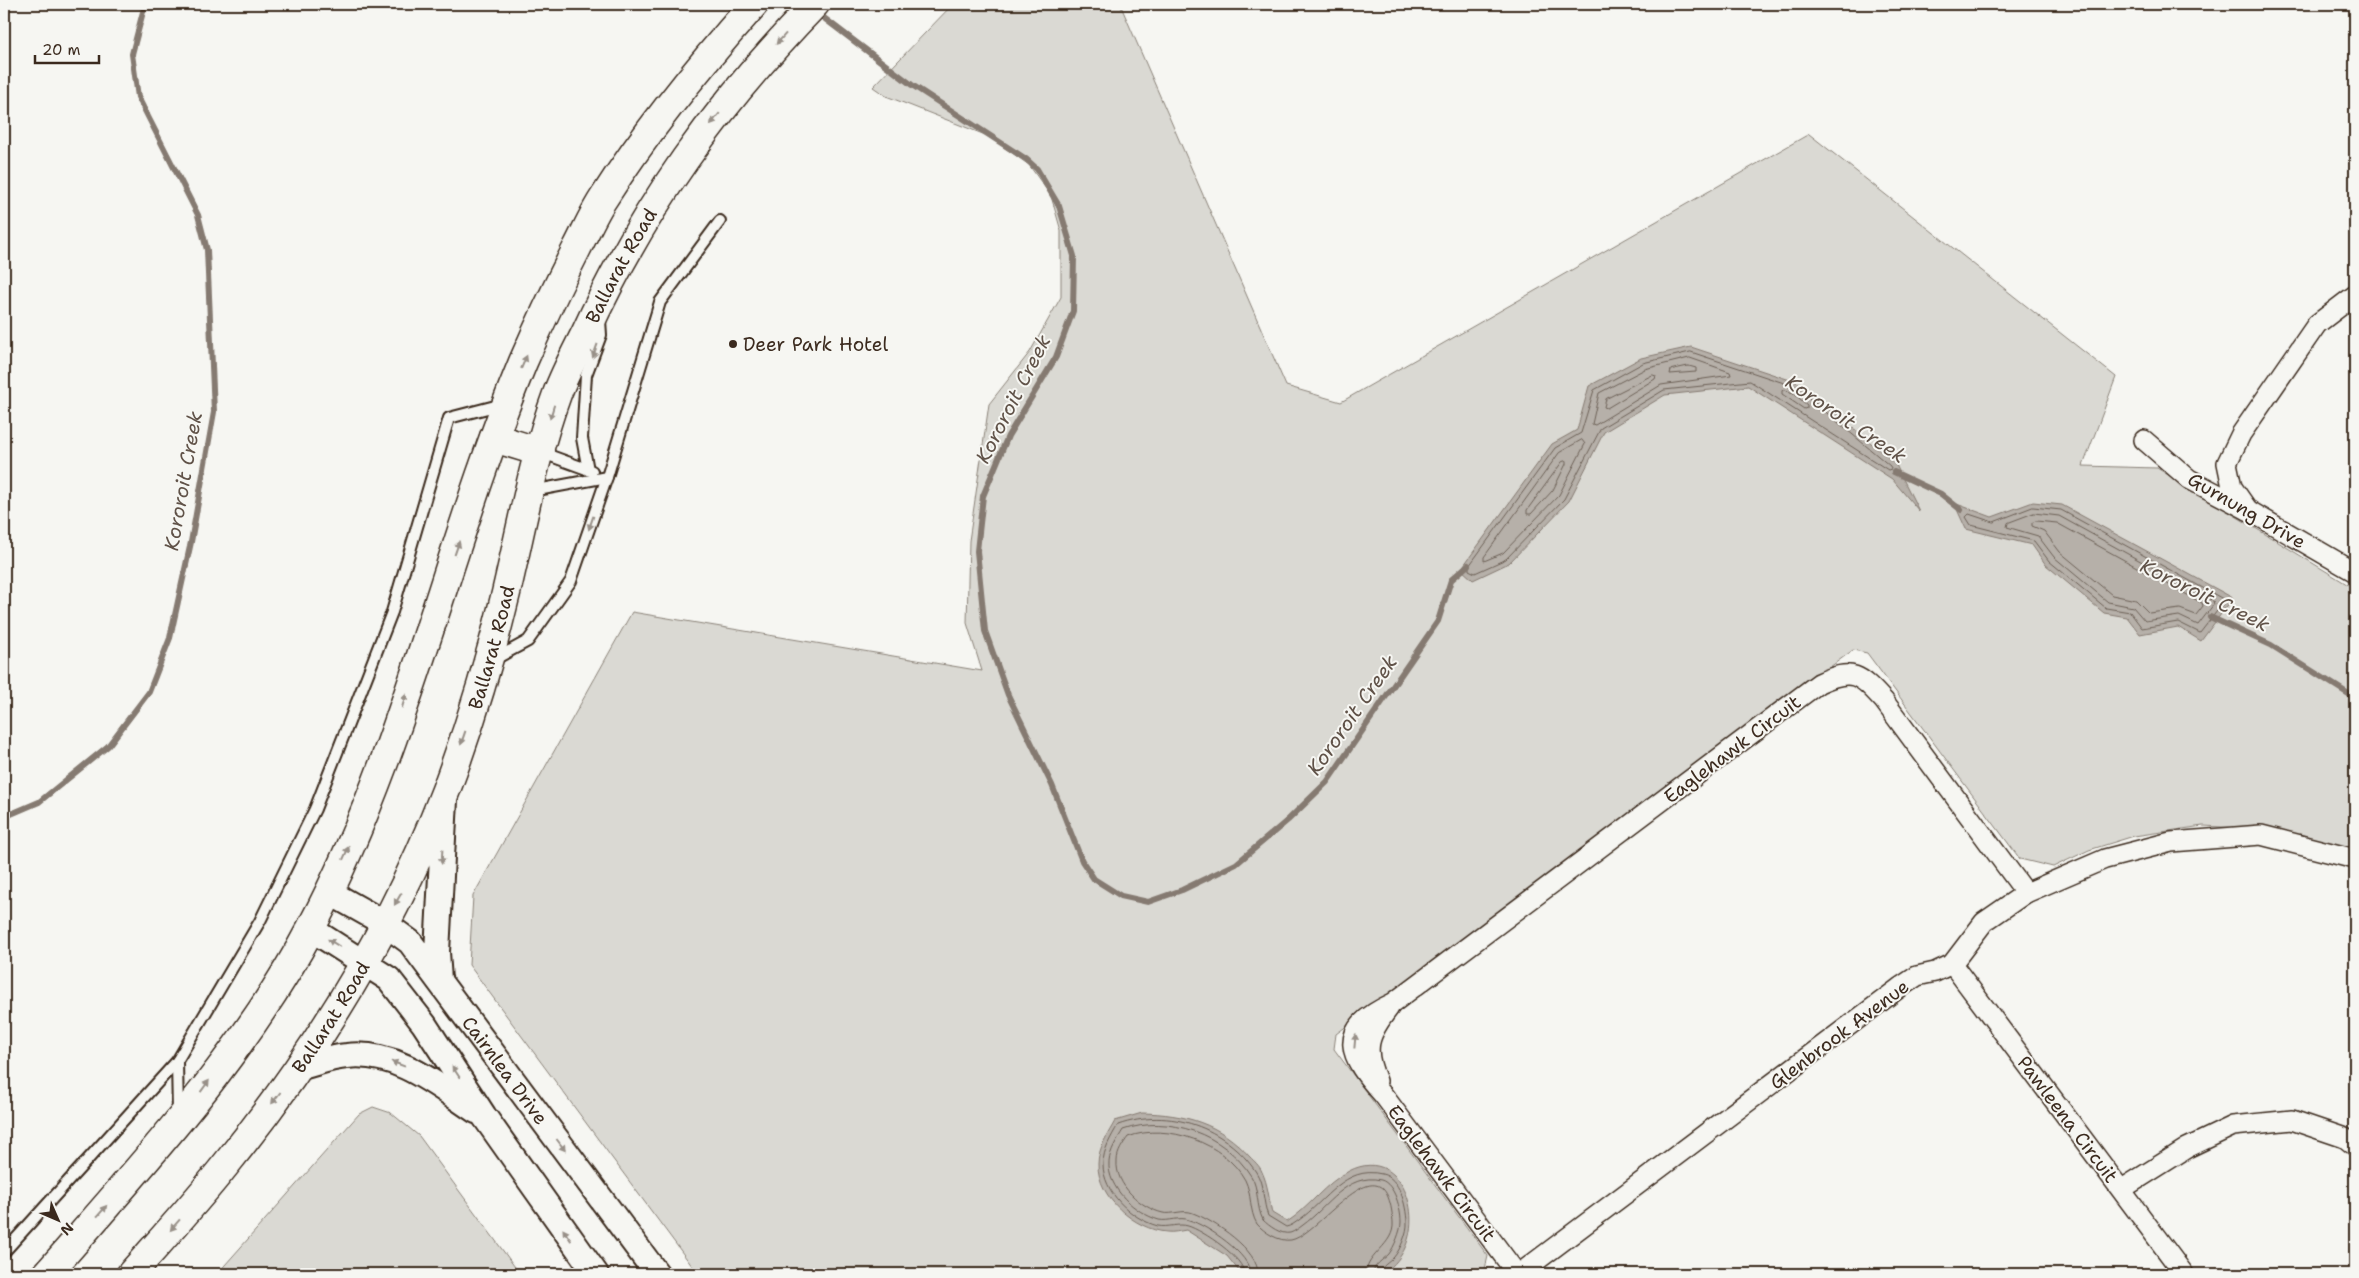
<svg xmlns="http://www.w3.org/2000/svg" width="2359" height="1278" viewBox="0 0 2359 1278" font-family="'Shantell Sans',sans-serif">
<style>
.green{fill:#dad9d3;stroke:#8a8278}
.water{fill:#b6b0a9;stroke:#857a71}
.lines{fill:none;stroke-linecap:round;stroke-linejoin:round}
.shore{stroke:#6c6056;stroke-width:1}
.stream{stroke:#857a71;stroke-width:6}
.service-casing{stroke:#3b2a1e;stroke-width:14}
.minor-casing{stroke:#3b2a1e;stroke-width:22}
.tertiary-casing{stroke:#3b2a1e;stroke-width:28}
.trunk-casing{stroke:#3b2a1e;stroke-width:31}
.service{stroke:#f6f6f2;stroke-width:10}
.minor{stroke:#f6f6f2;stroke-width:19}
.tertiary{stroke:#f6f6f2;stroke-width:24}
.trunk{stroke:#f6f6f2;stroke-width:28}
.oneway{fill:#989088}
.poi-dot{fill:#3b2a1e;stroke:#f6f6f2;stroke-width:2}
.labels{text-anchor:middle;stroke-width:4;stroke-linejoin:round;paint-order:stroke}
.street-label{font-size:19px;fill:#3b2a1e;stroke:#f6f6f2}
.poi-label{font-size:19px;fill:#3b2a1e;stroke:#f6f6f2;text-anchor:start}
.water-label{font-size:20px;font-style:italic;fill:#605248;stroke:#f6f6f2}
</style>
<rect width="100%" height="100%" fill="#f6f6f2"/>
<filter id="ink" filterUnits="userSpaceOnUse"><feTurbulence type="fractalNoise" baseFrequency=".02" numOctaves="2"/><feDisplacementMap in="SourceGraphic" scale="10" xChannelSelector="R" yChannelSelector="G"/><feConvolveMatrix kernelMatrix="1 2 1 2 8 2 1 2 1" color-interpolation-filters="sRGB"/></filter>
<g filter="url(#ink)">
<g class="green">
<polygon points="953,4 1120,4 1286,386 1341,402 1809,134 2116,377 2083,466 2157,468 2355,589 2355,850 2275,830 2203,826 2134,836 2089,850 2053,867 2020,859 1867,653 1853,650 1336,1034 1334,1049 1488,1256 1485,1269 1477,1274 698,1274 469,965 473,896 632,612 982,671 967,623 969,541 989,404 1030,352 1061,297 1061,231 1051,196 1029,165 988,136 886,96 873,87"/>
<polygon points="373,1107 391,1113 419,1136 520,1274 217,1274 359,1114"/>
</g>
<g class="water">
<polygon points="1691,347 1799,383 1895,463 1919,511 1892,479 1748,386 1665,395 1604,432 1569,501 1509,563 1473,580 1461,569 1552,444 1577,430 1589,386 1641,358"/>
<polygon points="2033,502 2062,505 2233,598 2201,641 2178,627 2140,634 2127,617 2104,613 2046,565 2032,545 1966,529 1954,503 1992,517"/>
<path d="M 1142,1113 C 1185,1114 1220,1123 1250,1157 C 1254,1161 1260,1166 1262,1172 C 1268,1184 1269,1200 1272,1213 L 1287,1222 C 1309,1208 1325,1183 1349,1171 C 1409,1140 1436,1244 1381,1274 L 1238,1274 L 1239,1271 L 1227,1256 L 1186,1230 C 1180,1231 1173,1233 1167,1232 C 1135,1230 1097,1197 1098,1164 C 1098,1148 1108,1134 1115,1121 Z"/>
</g>
<g class="lines">
<g class="shore">
<polygon points="1691,352 1796,387 1890,466 1891,469 1888,470 1750,381 1664,390 1601,428 1564,499 1506,559 1475,573 1469,570 1469,566 1555,448 1581,433 1594,390 1643,363"/>
<polygon points="1690,358 1730,372 1731,375 1661,385 1595,425 1592,424 1599,393 1645,369"/>
<polygon points="1689,366 1696,368 1696,372 1670,374 1671,370"/>
<polygon points="1653,375 1656,376 1655,379 1607,408 1604,407 1606,399"/>
<polygon points="1785,390 1793,393 1807,405 1807,408 1804,409 1782,394 1782,391"/>
<polygon points="1582,440 1585,444 1559,495 1503,553 1484,561 1484,557 1559,453"/>
<polygon points="1566,461 1566,464 1553,490 1531,514 1527,514 1527,510 1562,462"/>
<polygon points="2033,507 2061,510 2223,599 2224,602 2200,633 2178,622 2142,628 2130,612 2106,608 2049,561 2034,541 1971,525 1966,517 1969,514 1993,522"/>
<polygon points="2034,513 2059,516 2213,601 2214,604 2198,625 2179,616 2145,621 2133,607 2108,602 2054,557 2038,536 2007,527 2008,523"/>
<polygon points="2036,521 2057,523 2202,603 2203,606 2196,615 2180,609 2149,613 2136,600 2112,595 2060,552 2044,531 2032,526 2032,523"/>
<path d="M 1244,1274 C 1246,1259 1202,1230 1188,1226 C 1179,1223 1168,1228 1158,1226 C 1131,1219 1103,1192 1103,1164 C 1103,1150 1111,1137 1118,1125 C 1169,1107 1226,1127 1256,1172 C 1264,1184 1263,1203 1268,1216 L 1286,1227 C 1291,1226 1295,1223 1299,1220 C 1326,1201 1345,1165 1382,1174 C 1400,1178 1406,1205 1407,1222 C 1408,1232 1400,1250 1394,1257 C 1389,1263 1380,1266 1380,1274"/>
<path d="M 1250,1274 C 1252,1255 1206,1225 1189,1220 C 1180,1216 1169,1222 1159,1220 C 1135,1213 1107,1188 1109,1162 C 1110,1150 1117,1140 1123,1130 C 1168,1114 1225,1134 1251,1176 C 1259,1188 1256,1207 1263,1220 C 1269,1226 1281,1235 1290,1233 C 1294,1232 1299,1228 1303,1225 C 1327,1208 1347,1172 1381,1180 C 1395,1184 1401,1210 1401,1222 C 1401,1231 1394,1247 1389,1254 C 1382,1261 1374,1264 1373,1274"/>
<path d="M 1258,1274 C 1259,1250 1214,1221 1193,1213 C 1183,1209 1173,1215 1163,1213 C 1141,1208 1115,1185 1117,1161 C 1117,1152 1123,1144 1128,1137 C 1166,1122 1225,1143 1245,1180 C 1252,1194 1249,1211 1257,1224 C 1264,1232 1279,1242 1291,1240 C 1320,1235 1386,1131 1393,1222 C 1395,1245 1366,1254 1366,1274"/>
</g>
<g class="stream">
<polyline points="816,12 912,85 1026,159 1037,169 1059,206 1074,256 1073,311 1056,357 1008,436 983,496 977,551 985,631 1008,695 1052,785 1082,861 1094,879 1121,896 1148,902 1182,890 1236,864 1288,820 1327,782 1438,621 1451,580 1468,565"/>
<polyline points="1894,472 1941,494 1961,510"/>
<polyline points="2210,617 2271,645 2355,698"/>
<polyline points="4,817 39,802 108,746 149,692 170,638 191,542 214,412 207,250 198,215 138,97 132,54 145,4"/>
</g>
<g class="service-casing">
<g id="service">
<polyline points="540,452 592,471"/>
<polyline points="588,470 582,438 586,375 601,335 600,320"/>
<polyline points="532,491 607,477"/>
<polyline points="493,660 528,641 571,581 607,477 660,302 720,221"/>
<polyline points="177,1061 178,1113"/>
<polyline points="4,1252 177,1061 260,921 315,809 392,612 449,418 503,404"/>
</g>
</g>
<g class="minor-casing">
<g id="minor">
<polyline points="2144,440 2189,479 2248,510 2355,572"/>
<polyline points="2248,510 2232,487 2227,463 2241,434 2317,324 2355,295"/>
<polyline points="1952,964 2184,1274"/>
<path d="M 1377,1081 C 1363,1049 1368,1035 1389,1008"/>
<polyline points="2122,1189 2187,1148 2233,1126 2292,1120 2345,1138 2355,1146"/>
<path d="M 1517,1274 L 1384,1096 C 1348,1056 1334,1030 1393,1003 L 1819,683 C 1853,667 1860,675 1884,701 L 2026,893"/>
<polyline points="1519,1274 1899,988 1917,976 1935,972 1952,964 1984,922 2026,893 2105,859 2171,842 2261,835 2355,859"/>
</g>
</g>
<g class="tertiary-casing">
<g id="tertiary">
<path id="s1" d="M 329,892 L 384,923 L 410,942 L 657,1274"/>
<polyline points="311,929 389,979 424,1024 484,1116 596,1274"/>
<polyline points="439,980 437,952 445,800"/>
<path d="M 298,1068 C 314,1064 331,1057 347,1056 C 396,1050 438,1086 476,1111"/>
</g>
</g>
<g class="trunk-casing">
<g id="trunk">
<polyline points="494,438 540,452"/>
<path d="M 47,1274 C 140,1167 245,1054 311,928 C 406,749 446,548 523,362 C 540,323 558,285 577,248 C 586,231 594,212 605,196 C 648,128 701,64 754,4"/>
<path id="s2" d="M 131,1274 C 163,1238 197,1201 227,1163 C 318,1051 394,925 446,790 C 470,726 490,660 506,593 C 522,526 533,459 557,394 C 565,373 575,354 585,334 C 643,207 718,104 815,4"/>
</g>
</g>
<use href="#service" class="service"/>
<use href="#minor" class="minor"/>
<use href="#tertiary" class="tertiary"/>
<use href="#trunk" class="trunk"/>
</g>
<defs><path id="oneway-solid" d="M-6-.8H1V-3.2L6.5 0L1 3.2V.8H-6Z" transform="scale(1.25)"/></defs>
<g class="oneway">
<use href="#oneway-solid" transform="translate(781 39) rotate(132)"/>
<use href="#oneway-solid" transform="translate(715 119) rotate(129)"/>
<use href="#oneway-solid" transform="translate(595 351) rotate(110)"/>
<use href="#oneway-solid" transform="translate(524 362) rotate(-67)"/>
<use href="#oneway-solid" transform="translate(552 412) rotate(107)"/>
<use href="#oneway-solid" transform="translate(591 523) rotate(109)"/>
<use href="#oneway-solid" transform="translate(457 548) rotate(-71)"/>
<use href="#oneway-solid" transform="translate(404 701) rotate(-73)"/>
<use href="#oneway-solid" transform="translate(463 738) rotate(109)"/>
<use href="#oneway-solid" transform="translate(346 853) rotate(-66)"/>
<use href="#oneway-solid" transform="translate(442 857) rotate(93)"/>
<use href="#oneway-solid" transform="translate(398 899) rotate(120)"/>
<use href="#oneway-solid" transform="translate(334 943) rotate(-148)"/>
<use href="#oneway-solid" transform="translate(1355 1041) rotate(-85)"/>
<use href="#oneway-solid" transform="translate(398 1064) rotate(-159)"/>
<use href="#oneway-solid" transform="translate(456 1072) rotate(-123)"/>
<use href="#oneway-solid" transform="translate(205 1086) rotate(-54)"/>
<use href="#oneway-solid" transform="translate(276 1098) rotate(127)"/>
<use href="#oneway-solid" transform="translate(561 1145) rotate(53)"/>
<use href="#oneway-solid" transform="translate(102 1211) rotate(-49)"/>
<use href="#oneway-solid" transform="translate(175 1225) rotate(131)"/>
<use href="#oneway-solid" transform="translate(567 1235) rotate(-125)"/>
</g>
</g>
<circle class="poi-dot" cx="733" cy="344" r="5"/>
<g class="labels">
<g class="street-label">
<text dy="7" stroke="none"><textPath href="#s2" startOffset="1136">Ballarat Road</textPath></text>
<text transform="translate(2247 510) rotate(30)" y="7">Gurnung Drive</text>
<text dy="7" stroke="none"><textPath href="#s2" startOffset="731">Ballarat Road</textPath></text>
<text transform="translate(1732 749) rotate(-37)" y="7">Eaglehawk Circuit</text>
<text dy="7" stroke="none"><textPath href="#s2" startOffset="326">Ballarat Road</textPath></text>
<text transform="translate(1839 1034) rotate(-37)" y="7">Glenbrook Avenue</text>
<text dy="7" stroke="none"><textPath href="#s1" startOffset="255">Cairnlea Drive</textPath></text>
<text transform="translate(2068 1119) rotate(53)" y="7">Pawleena Circuit</text>
<text transform="translate(1442 1173) rotate(53)" y="7">Eaglehawk Circuit</text>
</g>
<g class="poi-label">
<text x="743" y="351">Deer Park Hotel</text>
</g>
<g class="water-label">
<text transform="translate(1013 399) rotate(-63)" y="7">Kororoit Creek</text>
<text transform="translate(1846 419) rotate(34)" y="7">Kororoit Creek</text>
<text transform="translate(183 481) rotate(-80)" y="7">Kororoit Creek</text>
<text transform="translate(2205 595) rotate(26)" y="7">Kororoit Creek</text>
<text transform="translate(1352 715) rotate(-55)" y="7">Kororoit Creek</text>
</g>
</g>
<rect width="2359" height="1278" fill="none" stroke="#f6f6f2" stroke-width="20"/>
<rect x="10" y="10" width="2339" height="1258" fill="none" stroke="#3b2a1e" stroke-width="2" filter="url(#ink)"/>
<g transform="translate(58 1220) rotate(135)" stroke="#f6f6f2" stroke-width="4" paint-order="stroke">
<path d="M0-4L9 19L0 12L-9 19Z" fill="#3b2a1e"/>
<text y="-8" font-size="14" font-weight="bold" text-anchor="middle" fill="#3b2a1e">N</text>
</g>
<path d="M35 55v8h64v-8" fill="none" stroke="#3b2a1e" stroke-width="2.5"/>
<text x="42" y="55" font-size="15" fill="#3b2a1e" stroke="#f6f6f2" stroke-width="4" paint-order="stroke">20 m</text>
</svg>
